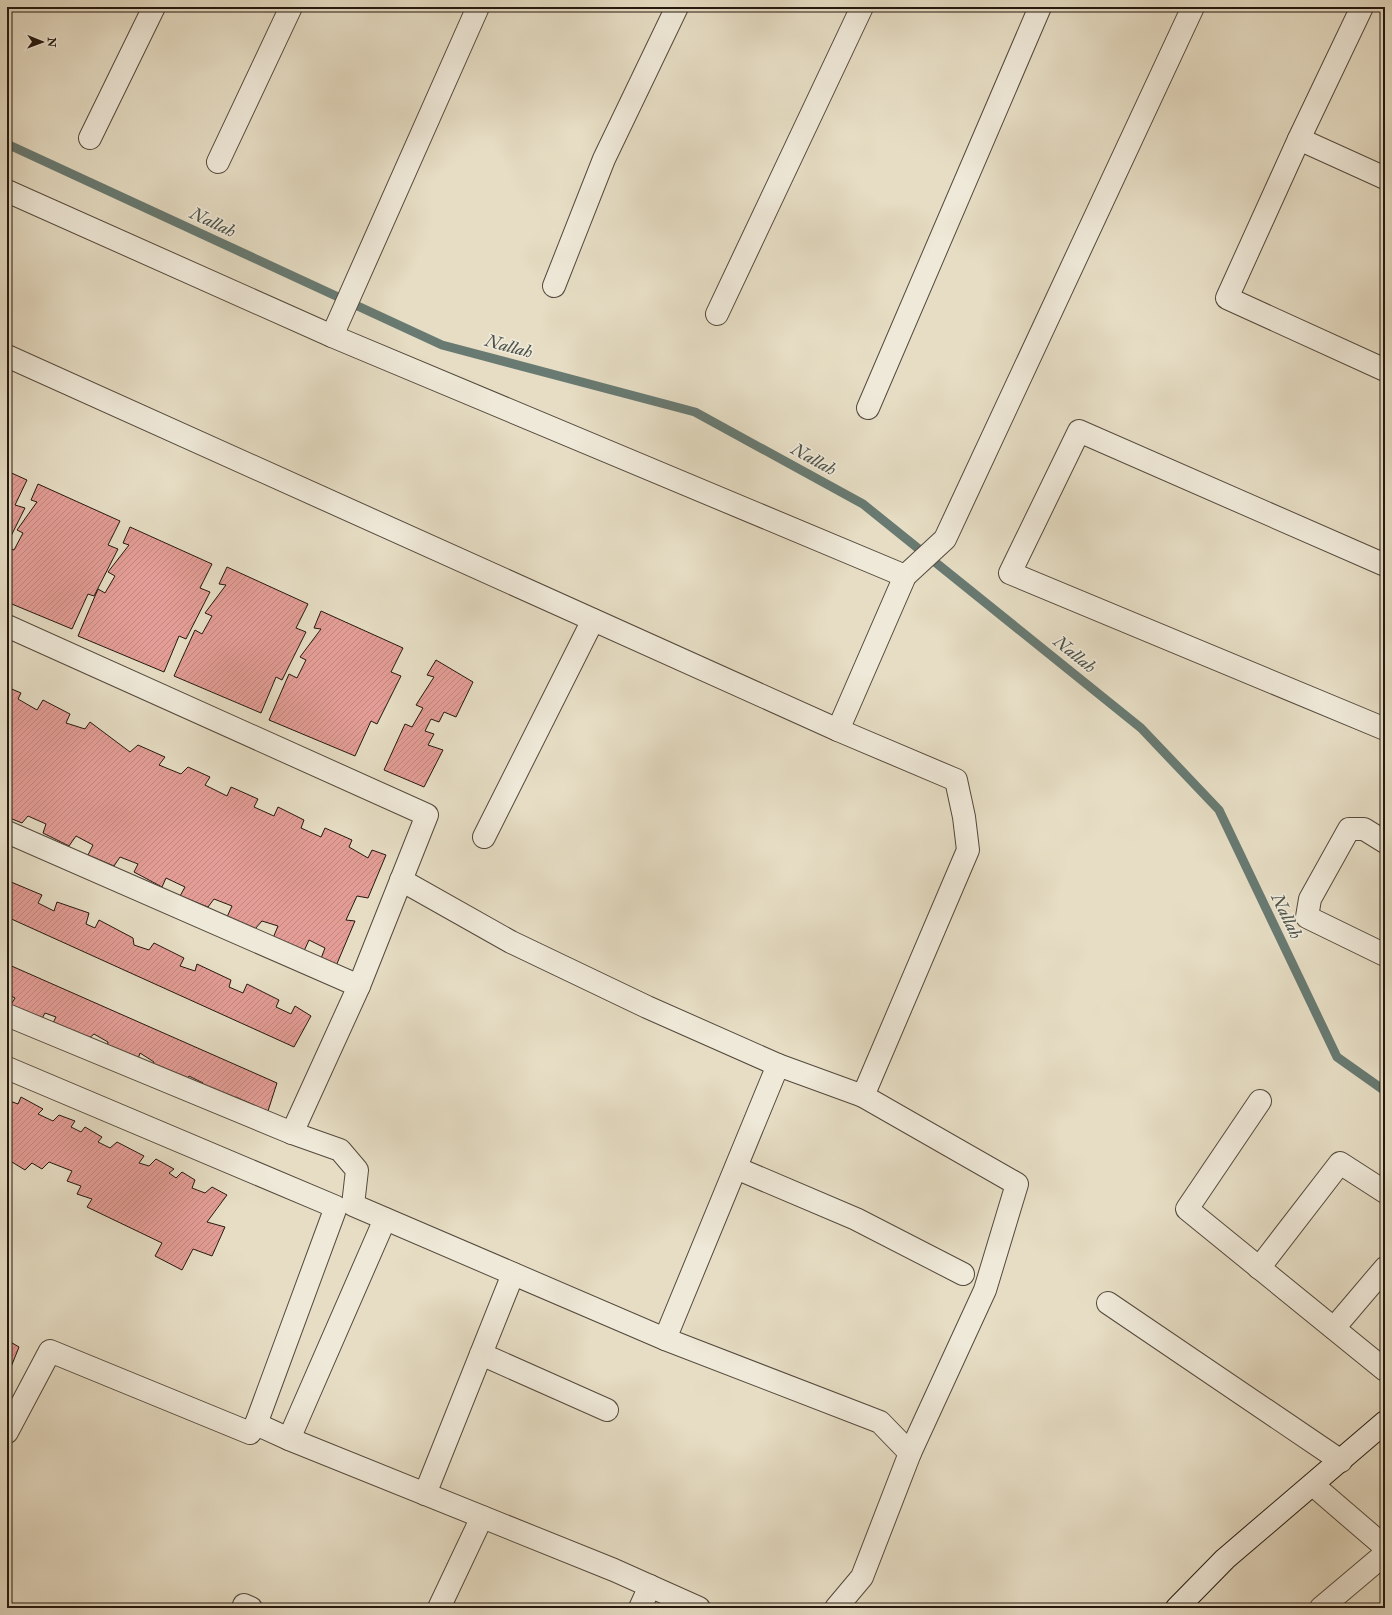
<svg xmlns="http://www.w3.org/2000/svg" width="1392" height="1615" viewBox="0 0 1392 1615" font-family="'IM FELL Double Pica',serif">
<style>
.lines{fill:none;stroke-linecap:round;stroke-linejoin:round}
.stream{stroke:#687a72;stroke-width:9}
.building{fill:url(#building-hatch);stroke:#24180f}
.street-casing{stroke:#54493c;stroke-width:24}
.secondary-casing{stroke:#24180f;stroke-width:24}
.street{stroke:#efe9d9;stroke-width:22}
.secondary{stroke:#efe9d9;stroke-width:22}
.labels{text-anchor:middle;stroke-width:3.5;stroke-linejoin:round;paint-order:stroke}
.water-label{font-size:18px;font-style:italic;fill:#4c5149;stroke:#efe9d9}
</style>
<defs>
<pattern id="building-hatch" width="6" height="6" patternUnits="userSpaceOnUse"><rect width="6" height="6" fill="#e39d96"/><path d="M-1 1l2-2M0 6l6-6M5 7l2-2" fill="none" stroke="#c38680"/></pattern>
</defs>
<rect width="100%" height="100%" fill="#e6ddc4"/>
<filter id="stains"><feTurbulence type="fractalNoise" baseFrequency=".005" numOctaves="4"/><feColorMatrix values="0 0 0 0 .2 0 0 0 0 .09 0 0 0 0 .02 0 0 0 .5 -.17"/></filter>
<radialGradient id="worn" r=".72"><stop offset=".6" stop-color="#630" stop-opacity="0"/><stop offset="1" stop-color="#630" stop-opacity=".3"/></radialGradient>
<g class="lines">
<polyline class="stream" points="7,144 442,345 695,412 863,504 1141,728 1219,810 1337,1057 1385,1091"/>
</g>
<g class="building">
<polygon points="7,471 27,480 15,505 25,508 7,544"/>
<polygon points="38,484 120,521 108,545 118,549 94,596 88,594 72,629 7,602 7,547 14,550 23,533 17,530 37,502 31,500"/>
<polygon points="130,527 212,564 200,588 210,592 186,639 179,636 164,672 78,636 98,589 105,593 115,576 108,572 129,545 123,543"/>
<polygon points="227,567 308,604 296,628 306,632 282,680 276,677 261,713 174,676 195,630 202,634 212,616 205,613 226,585 219,584"/>
<polygon points="321,611 403,648 391,672 401,676 377,724 371,721 355,756 269,720 289,674 297,678 306,660 300,657 321,629 314,628"/>
<polygon points="436,660 473,682 456,717 444,712 439,722 431,719 425,731 434,734 428,745 443,750 424,787 384,770 405,724 412,727 423,708 416,705 434,677 427,675"/>
<polygon points="7,687 21,693 18,699 37,710 43,700 70,714 66,723 85,729 90,722 130,752 138,745 165,757 159,765 181,774 188,767 210,777 205,785 227,796 231,787 258,799 254,807 274,816 278,807 304,820 301,828 321,837 325,828 352,840 349,847 368,858 372,850 386,855 368,898 357,896 346,920 355,921 336,966 320,961 325,948 309,940 304,951 273,938 278,926 262,921 255,929 227,917 232,906 214,899 208,907 180,896 185,887 166,878 162,887 134,872 138,864 120,857 114,866 88,855 93,845 76,836 69,846 43,833 46,824 28,816 22,823 7,817"/>
<polygon points="11,882 42,895 38,903 54,911 57,902 89,913 86,924 95,928 99,920 133,938 134,945 149,950 154,943 184,958 180,966 195,971 197,964 231,980 229,987 243,993 247,984 279,1000 276,1007 291,1014 295,1006 311,1016 294,1047 7,917 7,891"/>
<polygon points="7,964 277,1083 266,1117 251,1104 236,1097 232,1104 199,1092 203,1083 189,1076 185,1083 150,1069 154,1062 140,1053 137,1062 106,1050 108,1042 94,1034 88,1039 52,1025 56,1017 45,1013 40,1022 10,1006 15,998 7,994"/>
<polygon points="21,1097 43,1109 38,1114 53,1121 59,1115 75,1121 71,1127 81,1132 85,1127 102,1137 98,1142 110,1148 117,1142 144,1156 139,1163 149,1166 156,1159 174,1169 169,1173 176,1178 182,1172 195,1180 192,1188 205,1193 212,1187 227,1195 207,1222 225,1227 212,1256 193,1249 182,1270 155,1256 162,1243 87,1207 92,1199 77,1194 81,1186 67,1181 72,1171 49,1162 42,1169 32,1163 25,1170 7,1159 7,1100 18,1104"/>
<polygon points="7,1340 19,1347 7,1377"/>
</g>
<g class="lines">
<g class="street-casing">
<g id="street">
<polyline points="1362,7 1299,139 1227,298 1385,370"/>
<polyline points="90,138 154,7"/>
<polyline points="1299,139 1385,178"/>
<polyline points="218,162 291,7"/>
<polyline points="7,191 332,336 905,576"/>
<polyline points="554,286 604,159 677,7"/>
<polyline points="717,314 862,7"/>
<polyline points="332,336 478,7"/>
<polyline points="7,356 838,730"/>
<polyline points="868,408 1040,7"/>
<polyline points="1385,565 1079,431 1010,573 1385,729"/>
<polyline points="7,626 427,815 359,986 292,1133 340,1150 357,1170 353,1205 665,1339"/>
<polyline points="7,832 359,986"/>
<polyline points="484,837 593,620"/>
<polyline points="1385,842 1364,829 1349,829 1310,899 1307,917 1385,955"/>
<polyline points="401,880 511,942 647,1007 778,1065"/>
<polyline points="7,1015 292,1133"/>
<polyline points="7,1068 336,1207 256,1424 250,1433 50,1351 7,1432"/>
<polyline points="863,1096 1017,1184 985,1290 910,1453"/>
<polyline points="1260,1101 1187,1209 1385,1370"/>
<polyline points="736,1168 856,1219 963,1274"/>
<polyline points="1259,1268 1340,1163 1385,1192"/>
<polyline points="1108,1303 1341,1461"/>
<polyline points="1334,1328 1385,1268"/>
<polyline points="481,1354 607,1410"/>
<polyline points="256,1424 289,1439 614,1570 699,1608"/>
<polyline points="289,1439 385,1219"/>
<polyline points="1313,1485 1385,1547"/>
<polyline points="425,1494 513,1274"/>
<polyline points="244,1605 251,1608"/>
<polyline points="439,1608 482,1517"/>
<polyline points="640,1608 650,1586"/>
<polyline points="836,1608 862,1577 910,1453 880,1422 665,1339 778,1065 863,1096 968,850 964,817 956,780 838,730 905,576 945,539 1193,7"/>
<polyline points="1321,1608 1385,1554"/>
</g>
</g>
<g class="secondary-casing">
<polyline id="secondary" points="1177,1608 1225,1559 1385,1422"/>
</g>
<use href="#street" class="street"/>
<use href="#secondary" class="secondary"/>
</g>
<g class="labels">
<g class="water-label">
<text transform="translate(213 222) rotate(25)" y="6">Nallah</text>
<text transform="translate(509 346) rotate(15)" y="6">Nallah</text>
<text transform="translate(814 459) rotate(29)" y="6">Nallah</text>
<text transform="translate(1075 654) rotate(39)" y="6">Nallah</text>
<text transform="translate(1287 916) rotate(64)" y="6">Nallah</text>
</g>
</g>
<rect width="1392" height="1615" fill="none" stroke="#e6ddc4" stroke-width="24"/>
<rect x="8" y="8" width="1376" height="1599" fill="none" stroke="#24180f" stroke-width="2"/>
<rect x="12" y="12" width="1368" height="1591" fill="none" stroke="#24180f"/>
<g transform="translate(42 42) rotate(91)" stroke="#efe9d9" stroke-width="3" paint-order="stroke">
<path d="M0-3L7 15L0 10L-7 15Z" fill="#24180f"/>
<text y="-6" font-size="11" font-weight="bold" text-anchor="middle" fill="#24180f">N</text>
</g>
<rect width="100%" height="100%" filter="url(#stains)"/>
<rect width="100%" height="100%" fill="url(#worn)"/>
</svg>
